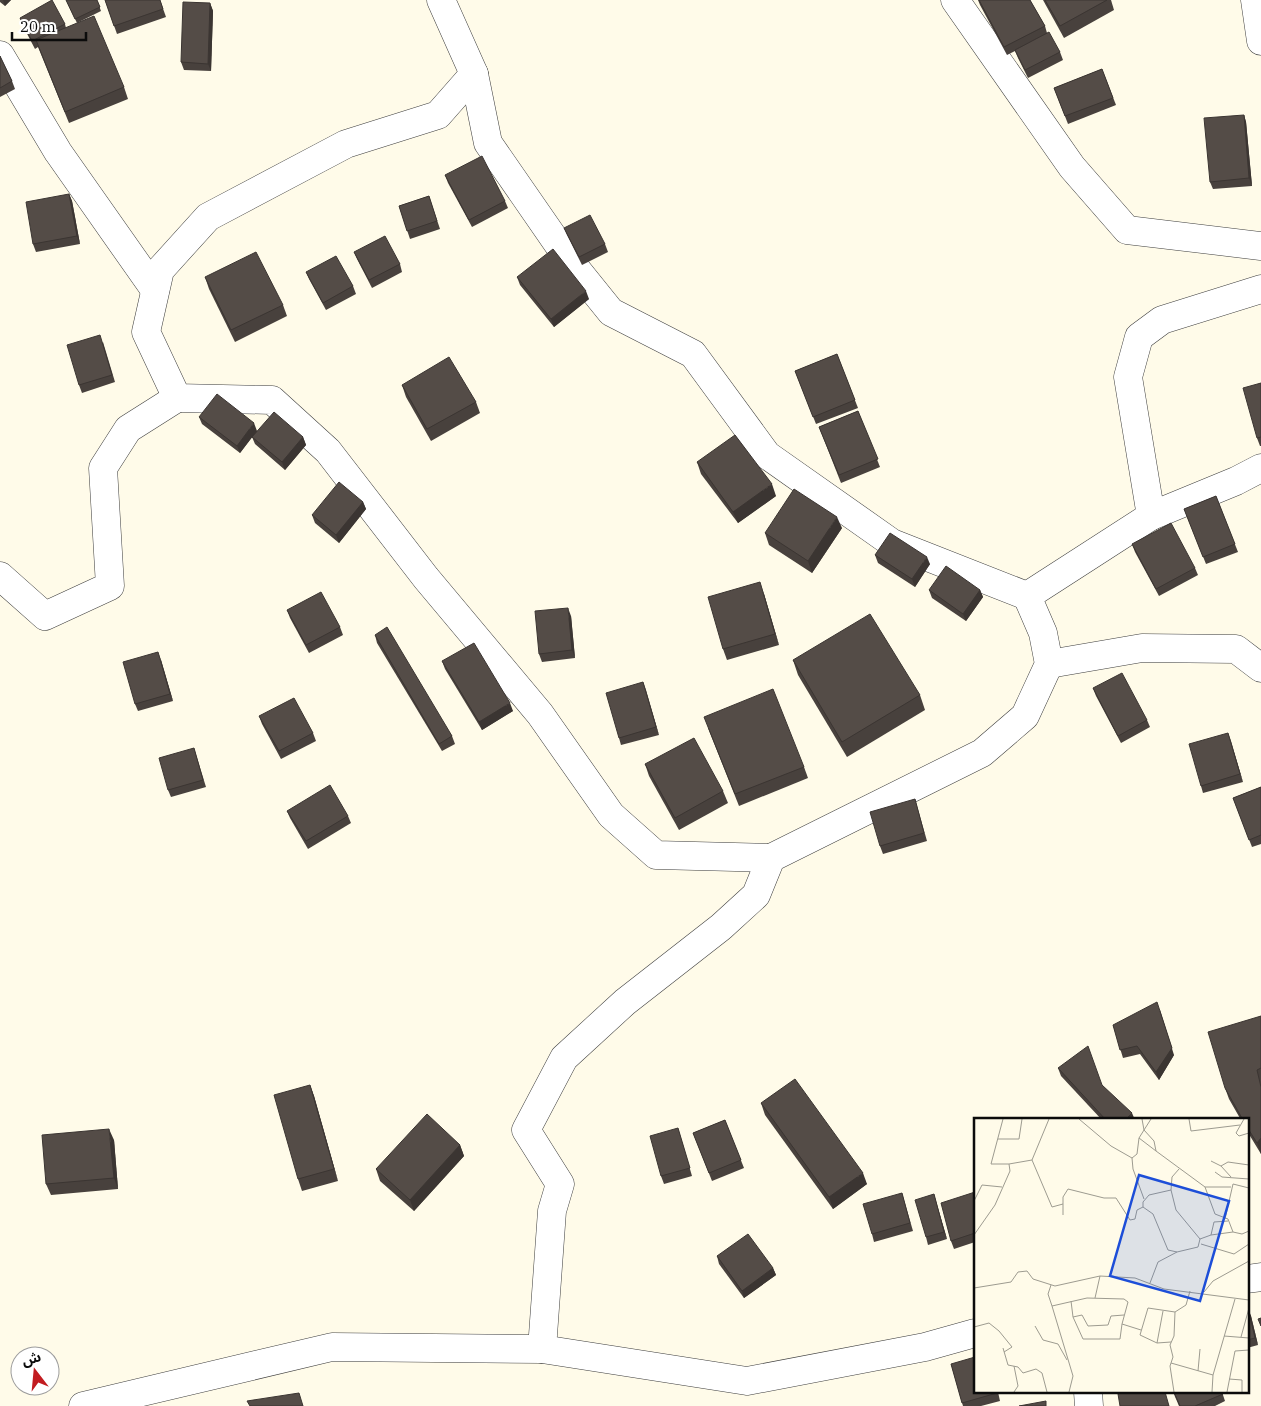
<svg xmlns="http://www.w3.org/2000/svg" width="1261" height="1406" viewBox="0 0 1261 1406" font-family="'IBM Plex Serif','Noto Sans Arabic',serif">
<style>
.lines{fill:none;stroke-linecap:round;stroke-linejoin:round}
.minor-casing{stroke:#3e3e3e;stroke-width:29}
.minor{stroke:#fff;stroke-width:28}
.wall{fill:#48413d}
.shaded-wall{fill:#3b3532}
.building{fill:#544c47;stroke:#3b3532}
.inset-road{fill:none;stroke:#9d9b90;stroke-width:1}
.view{fill:#1d4ed8;fill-opacity:0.15;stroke:#1d4ed8;stroke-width:2.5}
.inset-edge{fill:none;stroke:#0b0b0b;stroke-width:2.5}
</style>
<rect width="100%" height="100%" fill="#fffbe9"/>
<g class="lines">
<g class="minor-casing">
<g id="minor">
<polyline points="441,0 474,74 438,115 346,144 208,217 160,270 146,332 177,398 272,400 328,451 426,578 540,714 611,815 656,855 771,858"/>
<polyline points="955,0 1072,167 1127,230 1261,246"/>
<polyline points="1255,0 1261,41"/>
<polyline points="0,55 58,152 155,290"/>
<polyline points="474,74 488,143 569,260 611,312 693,354 767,455 892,543 1027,596"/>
<polyline points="1151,516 1236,481 1261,468"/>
<polyline points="0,576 45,616 110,586 103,468 128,429 177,398"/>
<polyline points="1049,664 1142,648 1236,649 1261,668"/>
<polyline points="1247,1279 1261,1277"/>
<polyline points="542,1349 552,1211 560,1184 526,1130 564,1058 625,1002 721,927 756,895 771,858 982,753 1025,716 1049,664 1043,633 1027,596 1151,516 1128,377 1139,337 1162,320 1261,289"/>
<polyline points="1088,1392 1089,1406"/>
<polyline points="83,1406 332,1347 542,1349 747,1381 925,1347 975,1333"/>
</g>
</g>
<use href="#minor" class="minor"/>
</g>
<g class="wall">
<polygon points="0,0 11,0 5,6 0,2"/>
<polygon points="66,0 97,0 101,11 77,23"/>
<polygon points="105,0 160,0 166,17 117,34"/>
<polygon points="978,0 1030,0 1045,26 1047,33 1060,52 1063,60 1028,78 1018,58 1015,51 1007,55 980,5"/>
<polygon points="1043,0 1111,0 1114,10 1064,38"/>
<polygon points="210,3 213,11 211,71 184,70 181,62"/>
<polygon points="20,18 65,24 66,28 124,87 128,99 69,123 38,47 35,49 23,26"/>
<polygon points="0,56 12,81 15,89 0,97"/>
<polygon points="1102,69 1116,105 1068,124 1054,88"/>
<polygon points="1244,115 1246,122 1252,186 1213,189 1210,182"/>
<polygon points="445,175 505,201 508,208 472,227 448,183"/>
<polygon points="69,194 72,201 80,244 36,252 33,244"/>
<polygon points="429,196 440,229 410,239 399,206"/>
<polygon points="564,228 605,244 608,252 582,265 567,235"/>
<polygon points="354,252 400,264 402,272 372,288 357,259"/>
<polygon points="306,272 353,286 356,294 326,310 309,279"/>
<polygon points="205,277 283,305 287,316 235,342 209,289"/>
<polygon points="517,277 589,299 554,327 520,285"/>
<polygon points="103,342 115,382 82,393 79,385"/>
<polygon points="837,354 858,408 816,424 795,371"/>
<polygon points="1261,383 1261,446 1260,446 1257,438"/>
<polygon points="402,385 476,402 480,413 431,441 406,397"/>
<polygon points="858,411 880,467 841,483 819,427"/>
<polygon points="199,417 257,431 303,437 306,445 285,470 255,444 252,437 240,453 202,424"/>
<polygon points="697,462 776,496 738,523 701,474"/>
<polygon points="1216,496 1238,552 1206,564 1184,509"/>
<polygon points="363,502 366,509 339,543 315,523 312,515"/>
<polygon points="842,528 812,573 769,545 765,533"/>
<polygon points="1132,544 1195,568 1198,575 1159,596 1135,552"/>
<polygon points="875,555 930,564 915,587 878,563"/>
<polygon points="929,590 980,590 983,597 966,621 932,598"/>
<polygon points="764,594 779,645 727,660 723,649"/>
<polygon points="287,610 340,627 343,635 309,653 290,618"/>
<polygon points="571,616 575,658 542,662 539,654"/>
<polygon points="375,635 452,736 455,744 442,751 377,643"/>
<polygon points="161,660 173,701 138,711 135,704"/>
<polygon points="793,660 920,695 925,710 847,757 798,675"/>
<polygon points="442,661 513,711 482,730 445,669"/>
<polygon points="643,682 659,735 621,745 619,738"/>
<polygon points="1093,688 1147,720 1150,727 1121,743 1096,696"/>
<polygon points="259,716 313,733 316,741 281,759 262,724"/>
<polygon points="708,728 804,767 808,778 739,806"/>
<polygon points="1228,733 1243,782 1203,793 1201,786"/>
<polygon points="194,748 206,787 171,797 168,790"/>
<polygon points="645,764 723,791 728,803 679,830 649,776"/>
<polygon points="1261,787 1261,844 1252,847 1233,798"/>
<polygon points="915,799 927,841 883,854 880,846"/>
<polygon points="287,811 348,816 351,823 308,849 290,818"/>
<polygon points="1261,1016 1261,1154 1247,1131 1247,1120 1241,1120 1229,1099 1225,1088"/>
<polygon points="1113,1025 1174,1055 1159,1080 1140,1054 1123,1058"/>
<polygon points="1058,1068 1102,1085 1135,1120 1102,1120 1061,1076"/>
<polygon points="310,1085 314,1096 338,1181 302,1191 298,1179"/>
<polygon points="761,1103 867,1184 833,1209 765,1115"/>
<polygon points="725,1120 744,1168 712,1181 693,1133"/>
<polygon points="678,1128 692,1176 664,1184 661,1176"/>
<polygon points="114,1140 118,1189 51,1195 46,1184"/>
<polygon points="460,1145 464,1156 414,1211 380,1181 376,1169"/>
<polygon points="975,1192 975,1242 954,1249 951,1241"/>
<polygon points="902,1193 913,1231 874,1242 872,1234"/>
<polygon points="934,1194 947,1239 928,1245 926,1237"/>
<polygon points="717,1256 773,1268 776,1275 744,1298 719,1264"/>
<polygon points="1247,1309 1251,1316 1258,1345 1247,1348"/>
<polygon points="951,1364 998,1392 1000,1401 981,1406 963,1406"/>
<polygon points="1173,1392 1222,1392 1225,1401 1215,1406 1179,1406"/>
</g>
<g class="shaded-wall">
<polygon points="3,0 11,0 5,6"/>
<polygon points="210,3 213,11 211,71 208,64"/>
<polygon points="1244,115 1246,122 1252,186 1249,178"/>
<polygon points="69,194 72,201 80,244 77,236"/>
<polygon points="586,291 589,299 554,327 551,319"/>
<polygon points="254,423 257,431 240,453 237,446"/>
<polygon points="303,437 306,445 285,470 282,462"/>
<polygon points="772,484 776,496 738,523 733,512"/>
<polygon points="363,502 366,509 339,543 336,535"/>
<polygon points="837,517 842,528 812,573 808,561"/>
<polygon points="927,557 930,564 915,587 912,579"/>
<polygon points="760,582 764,594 779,645 775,634"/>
<polygon points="980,590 983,597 966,621 963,614"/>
<polygon points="568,608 571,616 575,658 572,650"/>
<polygon points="158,652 161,660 173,701 170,694"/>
<polygon points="643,682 646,690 659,735 656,727"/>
<polygon points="510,703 513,711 482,730 479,722"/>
<polygon points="1228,733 1231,741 1243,782 1240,774"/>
<polygon points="1160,1010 1174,1055 1159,1080 1156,1072"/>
<polygon points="310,1085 314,1096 338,1181 334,1169"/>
<polygon points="1132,1113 1135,1120 1125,1120"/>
<polygon points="109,1129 114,1140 118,1189 114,1178"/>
<polygon points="1261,1138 1261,1154 1257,1143"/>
<polygon points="460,1145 464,1156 414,1211 410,1200"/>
<polygon points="863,1173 867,1184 833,1209 829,1197"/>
<polygon points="934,1194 936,1202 947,1239 944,1232"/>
<polygon points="773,1268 776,1275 744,1298 742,1291"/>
<polygon points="1248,1308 1251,1316 1258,1345 1255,1338"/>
</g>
<g class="building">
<polygon points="52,0 65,24 32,41 20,18"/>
<polygon points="66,0 97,0 100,7 75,19"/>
<polygon points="105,0 160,0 163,9 114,26"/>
<polygon points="979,0 1030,0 1045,26 1004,47"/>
<polygon points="1045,0 1107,0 1060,26"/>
<polygon points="183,2 210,3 208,64 181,62"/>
<polygon points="94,16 124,87 65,112 36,40"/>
<polygon points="1049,32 1060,52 1025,70 1015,50"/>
<polygon points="0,56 12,81 0,88"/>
<polygon points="1102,69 1113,98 1065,116 1054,88"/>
<polygon points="1244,115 1249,178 1210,182 1204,118"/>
<polygon points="482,156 505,201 469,220 445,175"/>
<polygon points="69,194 77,236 33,244 26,202"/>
<polygon points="429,196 437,221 407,231 399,206"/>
<polygon points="590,215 605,244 579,257 564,228"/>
<polygon points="385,236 400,264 369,280 354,252"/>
<polygon points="553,249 586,291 551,319 517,277"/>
<polygon points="256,252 283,305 231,330 205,277"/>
<polygon points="336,256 353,286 323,303 306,272"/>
<polygon points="100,335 112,375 79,385 67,345"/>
<polygon points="837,354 855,400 813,417 795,371"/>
<polygon points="449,357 476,402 427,429 402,385"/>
<polygon points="1261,383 1261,437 1257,438 1243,388"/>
<polygon points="217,394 254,423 237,446 199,417"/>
<polygon points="858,411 878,459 839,475 819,427"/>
<polygon points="274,412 303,437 282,462 252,437"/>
<polygon points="735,435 772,484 733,512 697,462"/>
<polygon points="339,482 363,502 336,535 312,515"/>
<polygon points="794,489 837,517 808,561 765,533"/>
<polygon points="1216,496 1235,544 1203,557 1184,509"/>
<polygon points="1171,523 1195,568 1156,589 1132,544"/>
<polygon points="890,533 927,557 912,579 875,555"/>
<polygon points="946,566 980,590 963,614 929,590"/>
<polygon points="760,582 775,634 723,649 708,597"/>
<polygon points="321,592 340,627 306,645 287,610"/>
<polygon points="568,608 572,650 539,654 535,611"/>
<polygon points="870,614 920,695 842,742 793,660"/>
<polygon points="387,627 452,736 439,744 375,635"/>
<polygon points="474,643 510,703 479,722 442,661"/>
<polygon points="158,652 170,694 135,704 123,662"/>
<polygon points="1122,673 1147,720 1118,736 1093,688"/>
<polygon points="643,682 656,727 619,738 606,693"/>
<polygon points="773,689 804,767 735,794 704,717"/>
<polygon points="294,698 313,733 279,751 259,716"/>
<polygon points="1228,733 1240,774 1201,786 1189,744"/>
<polygon points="694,738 723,791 675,818 645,764"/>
<polygon points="194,748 203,780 168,790 159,758"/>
<polygon points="330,785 348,816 306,841 287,811"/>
<polygon points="1261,787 1261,835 1249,840 1233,798"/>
<polygon points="915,799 924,833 880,846 870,812"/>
<polygon points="1157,1002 1172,1048 1156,1072 1137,1046 1120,1050 1113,1025"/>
<polygon points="1261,1016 1261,1068 1257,1070 1261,1087 1261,1138 1257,1143 1247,1127 1247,1120 1243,1120 1225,1088 1208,1032"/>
<polygon points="1088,1046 1102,1085 1132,1113 1125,1120 1106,1120 1058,1068"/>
<polygon points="795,1079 863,1173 829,1197 761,1103"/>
<polygon points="310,1085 334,1169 298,1179 274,1095"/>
<polygon points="427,1114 460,1145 410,1200 376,1169"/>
<polygon points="725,1120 741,1160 709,1173 693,1133"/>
<polygon points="678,1128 690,1168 661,1176 650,1136"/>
<polygon points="109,1129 114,1178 46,1184 42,1135"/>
<polygon points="975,1192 975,1233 951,1241 941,1203"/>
<polygon points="902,1193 910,1223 872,1234 863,1204"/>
<polygon points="934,1194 944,1232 926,1237 915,1200"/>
<polygon points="748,1234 773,1268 742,1291 717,1256"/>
<polygon points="1248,1308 1255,1338 1247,1340 1247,1309"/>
<polygon points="1261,1318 1261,1326 1258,1319"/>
<polygon points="975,1357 975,1392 997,1392 997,1393 962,1403 951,1364"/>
<polygon points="1124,1392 1165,1392 1169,1406 1120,1406 1118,1394"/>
<polygon points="1174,1392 1222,1392 1223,1394 1195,1406 1180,1406"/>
<polygon points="299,1393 303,1406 250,1406 247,1401"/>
<polygon points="1046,1401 1046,1406 1019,1406"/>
</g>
<g transform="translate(974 1118)">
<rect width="275" height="275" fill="#fffbe9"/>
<path class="inset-road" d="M 75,1 L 58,42 L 78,89 L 89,86M 105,1 L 137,28 L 158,40M 177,1 L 170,12 L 180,23 L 182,33 L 231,69 L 241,96 L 254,101 L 259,114 L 268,116 L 275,113M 215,1 L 217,13 L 266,7M 270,1 L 262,15 L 265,18 L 275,15M 165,20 L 170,12 L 168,1M 24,21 L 45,21 L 48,1M 237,43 L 247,48 L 257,59M 35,46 L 58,42M 247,48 L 254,44 L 275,47M 241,54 L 248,59 L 275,61M 231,69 L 257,69M 197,72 L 202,92 L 226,121M 170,81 L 159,51 L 158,40 L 163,36 L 165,20 L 182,33M 0,83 L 8,67 L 28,69M 89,97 L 89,79 L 94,71 L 130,80 L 142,80 L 156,102 L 161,101 L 163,92 L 169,89M 251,101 L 259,66 L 275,70M 0,117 L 21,87 L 36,53 L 35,46 L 17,46 L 29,1M 237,117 L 259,114M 227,126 L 260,136 L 275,126M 203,134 L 194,132 L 179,96 L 169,89 L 169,84 L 175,77 L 197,72 L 198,59 L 205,51M 176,165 L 184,144 L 203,134 L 224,129 L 226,121 L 237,117 L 240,104 L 254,103M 77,167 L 74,176 L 78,188 L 113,180 L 150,181 L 154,184 L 148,206 L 167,212M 0,170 L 37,164 L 44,154 L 53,153 L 59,161 L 81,168 L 126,158 L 161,160 L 190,171 L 275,182M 230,174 L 239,163 L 275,143M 121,180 L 126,158M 97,183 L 99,199 L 109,221 L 146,221 L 148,206M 78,188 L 99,258 L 95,274M 99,199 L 108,197 L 114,208 L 134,207 L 137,198 L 150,197M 61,208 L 69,222 L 84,226 L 93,242M 0,209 L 15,205 L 25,213 L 38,229 L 30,234M 250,218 L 275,220M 267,219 L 275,190M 197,224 L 183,225 L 166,217 L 174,190 L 201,194M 183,225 L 189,193M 29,230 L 34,247 L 44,249 L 49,255 L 62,251 L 68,255 L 73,274M 197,245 L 239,257M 40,248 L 44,268 L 40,274M 224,253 L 226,231M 255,261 L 268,262 L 268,274M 200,274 L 196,248 L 199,239 L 196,227 L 200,218 L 201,194 L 212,187 L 216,173M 238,274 L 239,257 L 261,181M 253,274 L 261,233 L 275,232"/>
<path class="view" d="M 165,57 L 255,83 L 226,183 L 136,158 Z"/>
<rect width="275" height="275" class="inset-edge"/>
</g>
<g transform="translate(35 1371) rotate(344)"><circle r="24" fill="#ffffff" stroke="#9d9d9d"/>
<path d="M0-4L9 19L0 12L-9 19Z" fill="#c21c20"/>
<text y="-8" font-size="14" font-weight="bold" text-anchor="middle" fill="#0b0b0b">ش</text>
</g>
<path d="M12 32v8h74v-8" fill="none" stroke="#0b0b0b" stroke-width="2.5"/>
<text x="20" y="32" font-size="15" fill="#0b0b0b" stroke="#ffffff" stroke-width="4" paint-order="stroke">20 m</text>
</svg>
